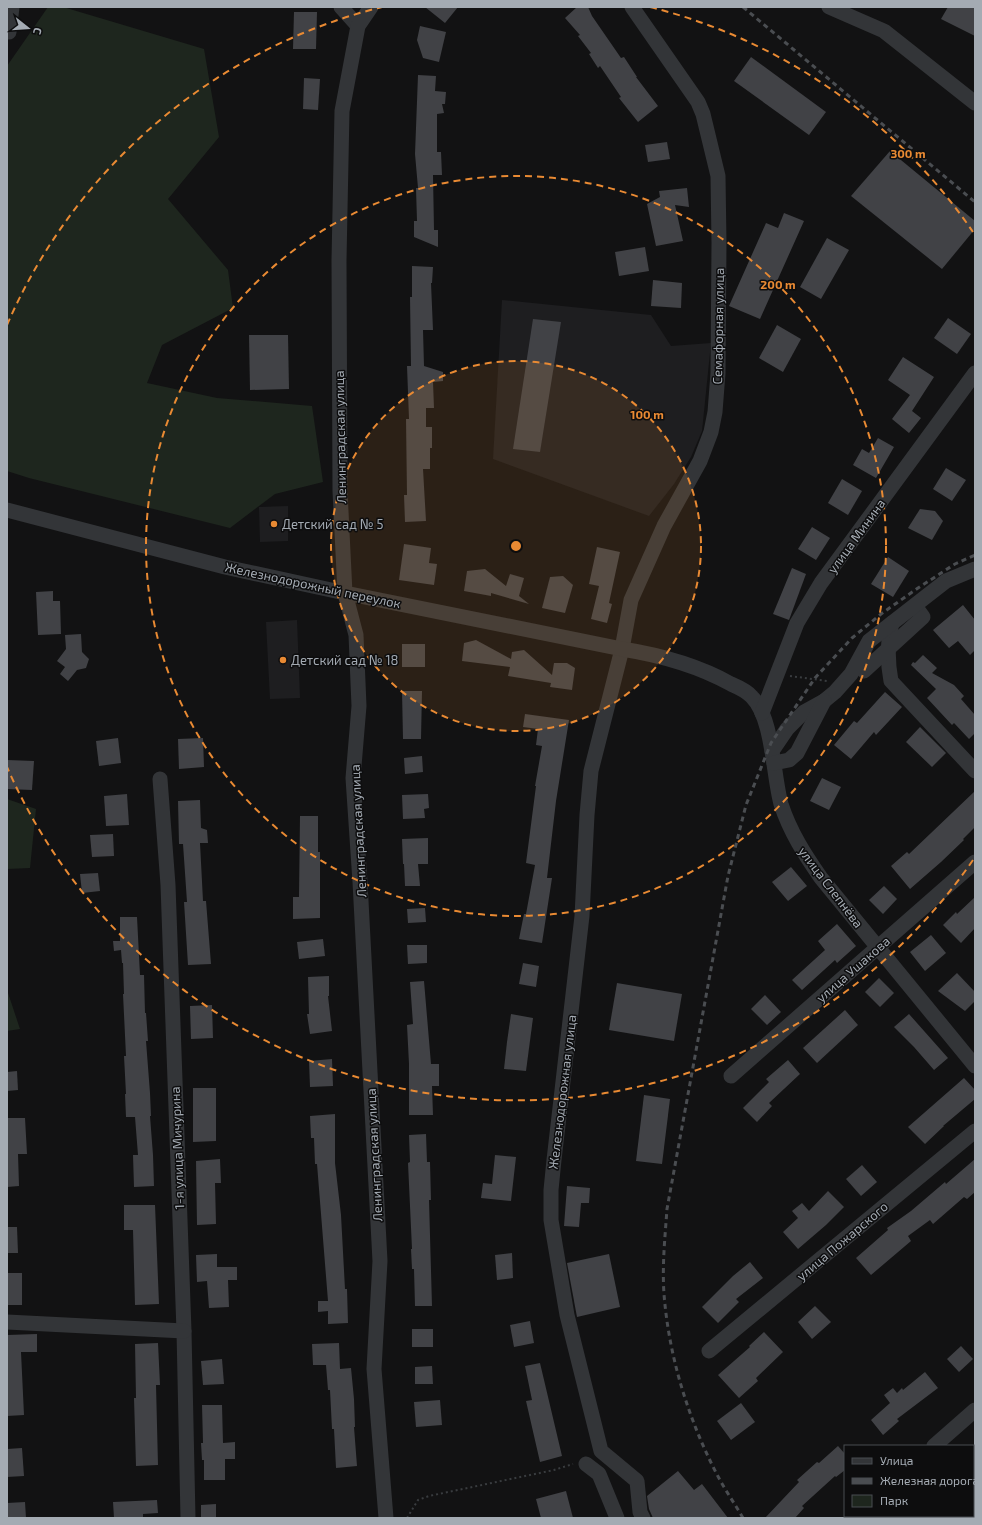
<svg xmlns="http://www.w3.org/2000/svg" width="982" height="1525" viewBox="0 0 982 1525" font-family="'Exo 2',sans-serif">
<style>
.built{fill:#1e1e20}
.green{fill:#1e261e}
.building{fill:#414246}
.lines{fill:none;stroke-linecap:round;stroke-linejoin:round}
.path{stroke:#393c3f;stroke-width:2;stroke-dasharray:2 3;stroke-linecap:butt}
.minor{stroke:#333538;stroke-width:15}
.rail{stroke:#4a4d51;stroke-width:3;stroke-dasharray:5 4;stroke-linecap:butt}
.ring{fill:none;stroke:#e98a33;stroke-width:2;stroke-dasharray:7 5}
.poi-dot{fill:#e98a33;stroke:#0d0d0e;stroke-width:1.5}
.labels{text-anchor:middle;stroke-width:3;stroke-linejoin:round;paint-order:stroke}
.street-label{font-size:13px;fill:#a4abb3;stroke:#0d0d0e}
.poi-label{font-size:13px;fill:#a4abb3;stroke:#0d0d0e;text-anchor:start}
.centre{fill:#e98a33;stroke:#0d0d0e;stroke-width:2}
.ring-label{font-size:12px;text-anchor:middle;font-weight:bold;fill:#e98a33;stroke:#0d0d0e;stroke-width:3;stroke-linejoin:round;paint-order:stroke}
</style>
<rect width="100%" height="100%" fill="#121213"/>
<g class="built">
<polygon points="502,300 651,315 671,346 711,343 702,431 691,457 674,484 649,516 493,459"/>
<polygon points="288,506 288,541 260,542 259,507"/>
<polygon points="297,620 300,698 270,699 266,622"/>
</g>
<g class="green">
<polygon points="48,7 63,7 204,49 219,137 168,199 228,270 233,308 162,345 147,383 217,398 312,406 323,482 275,494 230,528 29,478 7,471 7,66"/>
<polygon points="7,799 36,809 30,868 7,869"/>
<polygon points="7,984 8,993 20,1029 7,1031"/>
</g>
<g class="building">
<polygon points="425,7 458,7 445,23"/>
<polygon points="577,7 588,7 592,16 621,58 624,57 637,77 636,77 658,106 638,122 619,98 621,97 600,66 598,68 589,54 591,53 578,36 580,35 565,18"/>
<polygon points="948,7 975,7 975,36 941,19"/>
<polygon points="294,12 317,12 316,49 293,49"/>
<polygon points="420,26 446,32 439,62 423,58 417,40"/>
<polygon points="751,57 826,112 809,135 734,81"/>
<polygon points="418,75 436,76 435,91 446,92 445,104 442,104 444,113 437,114 437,152 441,152 442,175 433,175 434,230 438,230 438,247 414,237 414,221 417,221 416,188 418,188 415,154"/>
<polygon points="304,78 320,79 318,110 303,109"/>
<polygon points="667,142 670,159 648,162 645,145"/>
<polygon points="890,151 975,221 975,229 942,269 851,196"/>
<polygon points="687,188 689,207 675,205 683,241 656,246 647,204 660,197 659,191"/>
<polygon points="784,213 804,221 760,319 729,306 766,223 778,228"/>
<polygon points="827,238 849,250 821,299 800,287"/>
<polygon points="645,247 649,271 619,276 615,252"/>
<polygon points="412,266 433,267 432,283 431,283 433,330 423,330 424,366 443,372 443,381 433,382 434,408 426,408 426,427 432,427 432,448 430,448 430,469 423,469 426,521 405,522 404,495 407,495 406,419 409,419 407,366 411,366 410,297 412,297"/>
<polygon points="653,280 682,283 681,308 651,306"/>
<polygon points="948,318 971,334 957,354 934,338"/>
<polygon points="533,319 561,322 540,452 513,449"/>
<polygon points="777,325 801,339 783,372 759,358"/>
<polygon points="249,335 288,335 289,389 250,390"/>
<polygon points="903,357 934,377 912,411 921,418 909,433 892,419 910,395 888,380"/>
<polygon points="878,438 894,447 876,478 853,465 862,449 869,453"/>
<polygon points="946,468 966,480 952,501 933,489"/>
<polygon points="842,479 862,491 848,515 828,503"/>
<polygon points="920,509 935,511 943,521 932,540 908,528"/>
<polygon points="812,527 830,538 816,560 798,549"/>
<polygon points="404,544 431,548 429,563 437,564 434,585 399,580"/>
<polygon points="597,547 620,552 609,603 612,604 607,623 591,619 599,586 589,584"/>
<polygon points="888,557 909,571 893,597 871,584"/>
<polygon points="792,568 806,574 789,620 773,614"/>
<polygon points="485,569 506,586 510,574 524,578 519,596 529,604 491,593 491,596 464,591 467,571"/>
<polygon points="563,576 573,585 565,613 542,608 550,577"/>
<polygon points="53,591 53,601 60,601 61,634 38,635 36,592"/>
<polygon points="963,605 975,620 975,650 970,655 958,641 949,648 933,630"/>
<polygon points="81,634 82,652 89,659 86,668 77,670 68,681 60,674 65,667 57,661 66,649 65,635"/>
<polygon points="476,640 511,659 512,652 524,650 552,675 554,663 567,663 575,668 572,690 550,687 551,683 508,676 510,667 462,661 464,643"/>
<rect x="402" y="644" width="23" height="23"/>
<polygon points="923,655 937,668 932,673 954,685 964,696 961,699 975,715 975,733 969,739 954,723 952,725 927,698 936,689 911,665 913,662 915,663"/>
<polygon points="402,691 422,691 421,739 403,739"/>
<polygon points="885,692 902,707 876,735 874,732 851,759 834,745 854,721 857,723"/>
<polygon points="525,714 569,720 556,801 547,878 552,878 542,943 519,939 524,914 526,914 535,865 526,863 536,786 535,786 542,746 536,745 538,729 523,727"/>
<polygon points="920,727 946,753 932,767 906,742"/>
<polygon points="118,738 121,763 99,766 96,741"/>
<polygon points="203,738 204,767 179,769 178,739"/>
<polygon points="422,756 423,772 405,774 404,758"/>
<polygon points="7,760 34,761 32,790 7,789"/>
<polygon points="822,778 841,787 829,810 810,801"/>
<polygon points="975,791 975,827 963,839 964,840 941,862 910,889 891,866 907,852 909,854"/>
<polygon points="127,794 129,825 106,826 104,796"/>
<polygon points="428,794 429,808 424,809 425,818 403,819 402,795"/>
<polygon points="200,800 201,828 207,830 208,843 200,843 203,901 206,901 211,964 188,965 184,902 187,902 183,844 179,844 178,801"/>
<polygon points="300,816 318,816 318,852 320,852 320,918 293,919 293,897 299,897"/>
<polygon points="113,834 114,856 92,857 90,835"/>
<polygon points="428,838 428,864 418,864 420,886 405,886 404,864 403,864 402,839"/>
<polygon points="791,867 807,886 788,901 772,882"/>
<polygon points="98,873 100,891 82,893 80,874"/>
<polygon points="884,886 897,899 883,914 869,900"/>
<polygon points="975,897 975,928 961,943 943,925 956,912 957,914"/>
<polygon points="425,908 426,922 408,923 407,909"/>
<polygon points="120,917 137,917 140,975 144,975 145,1013 146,1013 148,1041 146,1041 150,1093 151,1116 150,1116 153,1155 154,1186 134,1187 133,1155 138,1155 135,1117 126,1117 125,1094 126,1094 124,1056 126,1056 123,994 124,994 123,963 122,963 121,950 114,951 113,941 120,941"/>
<polygon points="837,924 856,946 837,963 835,960 802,990 792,980 825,950 818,941"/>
<polygon points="931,935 946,953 925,971 910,952"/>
<polygon points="323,939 325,956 299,959 297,942"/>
<polygon points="407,945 427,945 427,963 408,964"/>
<polygon points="523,963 539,966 536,987 519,984"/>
<polygon points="957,973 975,992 975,1001 965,1011 938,991"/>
<polygon points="329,976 329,996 328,996 332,1031 310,1034 307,1014 309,1014 308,977"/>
<polygon points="879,978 894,993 880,1007 865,992"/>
<polygon points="424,981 431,1064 439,1064 439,1086 432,1086 433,1115 409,1115 409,1064 407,1025 413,1024 410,982"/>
<polygon points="617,983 682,994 674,1041 609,1030"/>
<polygon points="765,995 781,1012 767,1025 751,1009"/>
<polygon points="212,1005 213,1038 191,1039 190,1006"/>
<polygon points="845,1010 858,1025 817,1063 803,1048"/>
<polygon points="511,1014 533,1018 526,1071 504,1069 507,1042"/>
<polygon points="909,1014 948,1058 934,1070 914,1047 894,1027"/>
<polygon points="332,1059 333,1086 310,1087 309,1061"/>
<polygon points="788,1060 800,1074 769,1103 772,1106 757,1122 743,1108 769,1082 766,1079"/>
<polygon points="17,1071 18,1090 7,1091 7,1072"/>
<polygon points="964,1078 975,1090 975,1099 943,1126 944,1126 925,1144 908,1127"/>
<polygon points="193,1088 216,1088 216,1141 193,1142"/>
<polygon points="644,1095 670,1099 662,1164 636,1161"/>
<polygon points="335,1114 335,1163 341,1215 345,1289 347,1289 348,1323 328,1324 328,1311 318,1312 318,1301 328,1301 317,1164 315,1164 314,1138 311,1138 310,1116"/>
<polygon points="8,1118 25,1118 27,1154 18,1154 19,1186 7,1187"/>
<polygon points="426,1134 427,1162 430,1162 431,1200 429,1200 432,1306 415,1306 414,1269 412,1269 411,1249 412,1249 408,1163 410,1162 409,1135"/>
<polygon points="495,1155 516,1157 511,1201 481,1198 483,1183 492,1184"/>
<polygon points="220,1159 221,1183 215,1183 216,1224 197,1225 196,1161"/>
<polygon points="975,1159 975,1192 967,1199 964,1197 933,1224 930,1220 908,1236 911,1241 871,1275 856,1258 888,1230 887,1228 911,1211 945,1182 946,1184"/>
<polygon points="862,1165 877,1182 861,1196 846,1179"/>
<polygon points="567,1186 590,1188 589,1203 581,1203 579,1227 564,1226"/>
<polygon points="828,1191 844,1207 826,1225 798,1249 783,1232 798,1218 792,1211 802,1203 809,1211"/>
<polygon points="124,1205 155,1205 159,1304 135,1305 133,1230 124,1230"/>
<polygon points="7,1227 17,1227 18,1253 7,1253"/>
<polygon points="512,1253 513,1278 497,1280 495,1255"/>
<polygon points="217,1254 217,1267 237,1267 237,1280 228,1280 229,1307 209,1308 207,1281 197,1282 196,1255"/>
<polygon points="609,1254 620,1307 577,1317 567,1263"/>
<polygon points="750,1262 763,1278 736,1299 739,1302 718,1323 702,1307 733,1276"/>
<rect x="7" y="1273" width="15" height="32"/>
<polygon points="815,1306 831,1322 812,1339 798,1322"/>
<polygon points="530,1321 534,1343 514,1347 510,1325"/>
<rect x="412" y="1329" width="21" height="18"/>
<polygon points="764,1332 783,1352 756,1378 758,1381 739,1398 718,1375 750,1347 749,1346"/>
<polygon points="37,1334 37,1352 21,1352 24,1415 7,1416 7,1335"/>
<polygon points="158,1343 160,1385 156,1385 158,1465 136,1466 134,1398 136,1398 135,1344"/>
<polygon points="339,1343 340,1369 351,1368 354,1399 355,1427 354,1427 357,1466 336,1468 334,1429 332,1429 330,1390 328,1390 326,1365 313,1365 312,1344"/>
<polygon points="961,1346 973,1359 959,1372 947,1359"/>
<polygon points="222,1359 224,1384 203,1385 201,1361"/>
<polygon points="540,1363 562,1456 540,1462 526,1401 532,1400 525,1366"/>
<polygon points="432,1366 433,1384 415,1384 415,1367"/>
<polygon points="925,1372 938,1388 897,1419 899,1421 883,1435 871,1420 890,1403 884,1395 893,1388 897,1393 902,1388 903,1390"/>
<polygon points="440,1400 442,1425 416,1427 414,1402"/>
<polygon points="741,1403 755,1422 731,1440 717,1421"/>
<polygon points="202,1405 222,1405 223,1443 235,1442 235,1459 225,1459 225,1480 204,1480 204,1460 202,1460 201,1443 203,1443"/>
<polygon points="838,1446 845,1454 845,1470 836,1477 835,1476 802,1506 804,1508 795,1518 765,1518 799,1482 797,1480 817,1462 819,1463"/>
<polygon points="22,1448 24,1476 7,1477 7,1449"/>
<polygon points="678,1471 694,1490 702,1484 728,1518 653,1518 649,1509 647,1496"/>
<polygon points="566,1491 573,1518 541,1518 536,1499"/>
<polygon points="157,1500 158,1513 143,1514 143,1518 114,1518 113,1502"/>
<polygon points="25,1502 26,1518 7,1518 7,1503"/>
<polygon points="216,1504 216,1518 201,1518 201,1505"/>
</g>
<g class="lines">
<g class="path">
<polyline points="790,676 827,681"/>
<polyline points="407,1518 418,1500 429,1496 554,1470 573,1464"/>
</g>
<g class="minor">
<polyline points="341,7 358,26"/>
<polyline points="371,7 358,26 342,111 339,260 340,491 345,593 356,635 359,706 353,778 360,882 380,1261 374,1369 386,1518"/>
<polyline points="632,7 698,102 703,114 718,176 719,243 718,373 715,412 711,432 700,461 664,526 631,600 622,649 591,771 587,815 582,916 554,1160 551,1190 551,1220 567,1315 601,1451 637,1481 640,1512 643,1518"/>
<polyline points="829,7 884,31 975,103"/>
<polyline points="9,32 12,7"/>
<path d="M 7,510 L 225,567 L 345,593 L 622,649 C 660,655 697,665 731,684 C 738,687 747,691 752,697 C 773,718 773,775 781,804 C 790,832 805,855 821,878 L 975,1066"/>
<path d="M 892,623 C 887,643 887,660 891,681 L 975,771"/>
<polyline points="864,671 923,617 915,606"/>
<polyline points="762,713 797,623 821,583 975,373"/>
<polyline points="772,751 787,729 804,712 824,701 835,692 851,674 869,641 946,581 975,569"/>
<polyline points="774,763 789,760 797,753 824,701"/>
<polyline points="160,779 168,885 184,1331 188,1518"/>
<polyline points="731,1076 975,862"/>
<polyline points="7,1322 184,1331"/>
<polyline points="709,1351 975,1131"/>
<polyline points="934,1446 975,1410"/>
<polyline points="586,1464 599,1474 617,1518"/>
<polyline points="855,1518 857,1516"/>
</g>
<g class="rail">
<polyline points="743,7 975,202"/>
<path d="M 743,1518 C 736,1506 728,1494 721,1482 C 690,1425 669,1359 664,1294 C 662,1266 665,1237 667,1209 L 728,876 L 746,805 L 771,743 L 815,678 L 852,638 L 881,614 L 918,588 L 955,564 L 975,555"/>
</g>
</g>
<circle cx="516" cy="546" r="185" fill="#e98a33" fill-opacity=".12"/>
<g class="ring">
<circle cx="516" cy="546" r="185"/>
<circle cx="516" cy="546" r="370"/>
<path d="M973 860A555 555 0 0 1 7 767M7 325A555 555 0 0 1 382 7M650 7A555 555 0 0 1 973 232"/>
</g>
<g class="poi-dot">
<circle cx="274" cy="524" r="4"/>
<circle cx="283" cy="660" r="4"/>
</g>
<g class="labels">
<g class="street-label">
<text transform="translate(718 326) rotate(-89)" y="5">Семафорная улица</text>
<text transform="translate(340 437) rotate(-91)" y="5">Ленинградская улица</text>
<text transform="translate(856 536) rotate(-54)" y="5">улица Минина</text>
<text transform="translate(313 585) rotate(12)" y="5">Железнодорожный переулок</text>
<text transform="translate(358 831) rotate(-93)" y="5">Ленинградская улица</text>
<text transform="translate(831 887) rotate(53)" y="5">улица Слепнёва</text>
<text transform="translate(853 969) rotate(-41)" y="5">улица Ушакова</text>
<text transform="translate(562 1092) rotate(-83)" y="5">Железнодорожная улица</text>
<text transform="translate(177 1148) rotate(-92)" y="5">1-я улица Мичурина</text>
<text transform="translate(374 1155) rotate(-93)" y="5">Ленинградская улица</text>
<text transform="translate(842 1241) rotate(-40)" y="5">улица Пожарского</text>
</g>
<g class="poi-label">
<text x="282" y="529">Детский сад № 5</text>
<text x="291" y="665">Детский сад № 18</text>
</g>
</g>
<circle cx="516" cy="546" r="6" class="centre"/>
<g class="ring-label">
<text x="908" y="158">300 m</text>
<text x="778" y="289">200 m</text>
<text x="647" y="419">100 m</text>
</g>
<rect width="982" height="1525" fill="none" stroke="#a4abb3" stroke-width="16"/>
<rect x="844" y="1445" width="130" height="72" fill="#0d0d0e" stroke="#494c50"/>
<rect x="852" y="1458" width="20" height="6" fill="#333538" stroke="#494c50"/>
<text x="880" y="1465" font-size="12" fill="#a4abb3">Улица</text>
<rect x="852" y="1478" width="20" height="6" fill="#4a4d51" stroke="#494c50"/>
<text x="880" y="1485" font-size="12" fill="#a4abb3">Железная дорога</text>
<rect x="852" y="1495" width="20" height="12" fill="#1e261e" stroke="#494c50"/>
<text x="880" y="1505" font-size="12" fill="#a4abb3">Парк</text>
<g transform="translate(28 28) rotate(107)" stroke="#0d0d0e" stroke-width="3" paint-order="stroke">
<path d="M0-3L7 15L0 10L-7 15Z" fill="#a4abb3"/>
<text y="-6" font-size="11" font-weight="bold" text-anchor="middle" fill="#a4abb3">С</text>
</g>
</svg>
